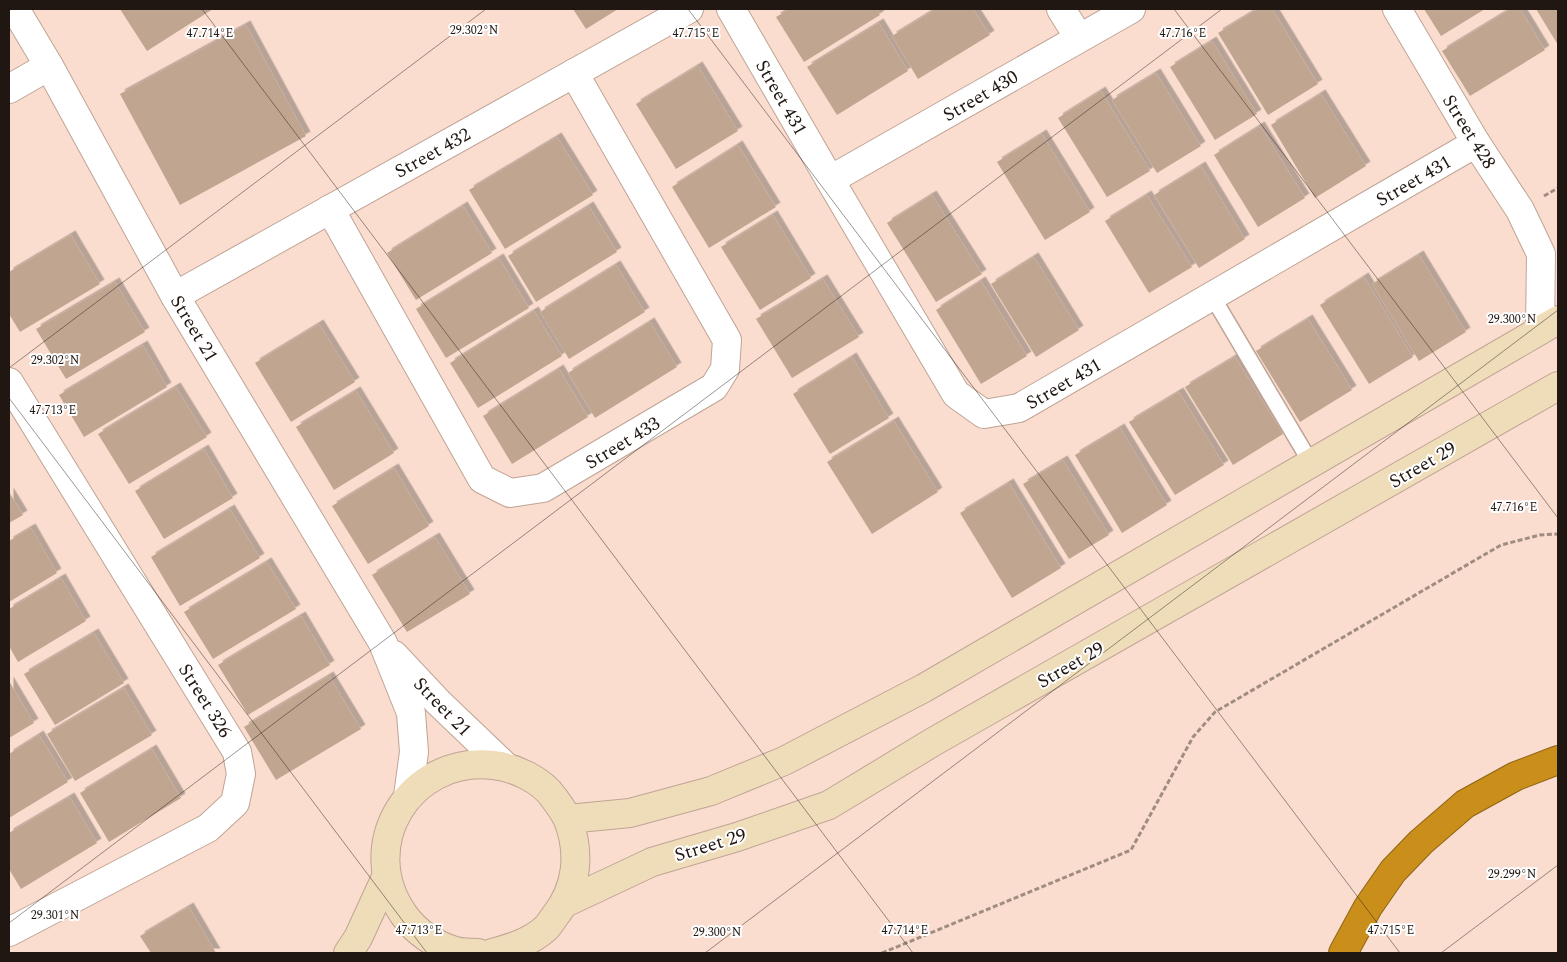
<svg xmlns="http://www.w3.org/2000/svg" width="1567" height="962" viewBox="0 0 1567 962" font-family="Spectral,serif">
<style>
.building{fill:#c0a591;filter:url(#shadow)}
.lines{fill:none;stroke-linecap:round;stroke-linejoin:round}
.lane-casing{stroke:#bfa496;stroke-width:18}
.street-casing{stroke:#bfa496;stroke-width:30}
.secondary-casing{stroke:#bfa496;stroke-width:30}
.highway-casing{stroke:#8f6417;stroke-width:30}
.path{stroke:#a18c81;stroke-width:3;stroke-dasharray:5 2.5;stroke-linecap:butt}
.lane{stroke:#fff;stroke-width:15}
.street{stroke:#fff;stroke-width:28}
.secondary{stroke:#efddba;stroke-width:28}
.highway{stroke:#ca8e1a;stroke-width:28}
.ticks{fill:none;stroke:#211712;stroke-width:1;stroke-opacity:0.45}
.labels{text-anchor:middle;stroke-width:4;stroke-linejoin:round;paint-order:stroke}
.street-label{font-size:19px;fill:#211712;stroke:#fff}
.ticks-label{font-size:12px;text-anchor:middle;fill:#211712;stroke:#fff;stroke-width:4;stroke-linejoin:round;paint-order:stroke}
</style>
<defs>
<filter id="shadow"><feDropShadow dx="4.5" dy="-4.5" stdDeviation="0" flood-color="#0004"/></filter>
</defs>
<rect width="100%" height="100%" fill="#faddce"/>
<g class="building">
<polygon points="120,9 213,9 147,51"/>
<polygon points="573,9 618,9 586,29"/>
<polygon points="790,9 876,9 880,15 804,62 776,17"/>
<polygon points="936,9 973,9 990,35 918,79 892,36"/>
<polygon points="1258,9 1272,9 1318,84 1268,115 1218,33"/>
<polygon points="1424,9 1485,9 1441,36"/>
<polygon points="1511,9 1520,9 1545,50 1470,96 1442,51"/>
<polygon points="1536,9 1558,9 1558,45"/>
<polygon points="879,23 908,71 837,115 807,67"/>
<polygon points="246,25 306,136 180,205 120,94"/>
<polygon points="1212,41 1257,114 1215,140 1170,67"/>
<polygon points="698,66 738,131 676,169 636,104"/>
<polygon points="1156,73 1201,146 1157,173 1112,100"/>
<polygon points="1101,91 1150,171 1107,197 1058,118"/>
<polygon points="1321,94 1366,166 1315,198 1271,125"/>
<polygon points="1260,126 1305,198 1258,227 1214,155"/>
<polygon points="1042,134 1090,212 1045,240 997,162"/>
<polygon points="557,137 593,195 505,249 469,190"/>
<polygon points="738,145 776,207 709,248 672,187"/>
<polygon points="1201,166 1245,239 1199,268 1154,195"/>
<polygon points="932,195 982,274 936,302 887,223"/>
<polygon points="1147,195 1192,267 1149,293 1105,221"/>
<polygon points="463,206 492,253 416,300 387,253"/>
<polygon points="589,206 617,252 536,302 508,256"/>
<polygon points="773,215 811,278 760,310 721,247"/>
<polygon points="71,235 100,284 20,332 9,314 9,272"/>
<polygon points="1419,255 1466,332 1419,361 1372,284"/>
<polygon points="1034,257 1079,330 1036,357 991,284"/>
<polygon points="499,258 529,308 446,358 416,309"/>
<polygon points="616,265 645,312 569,359 540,312"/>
<polygon points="1364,277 1413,357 1369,384 1320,305"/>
<polygon points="823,279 859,337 792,378 756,319"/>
<polygon points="981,281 1027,356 981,384 936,310"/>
<polygon points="115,282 145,332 66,379 36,329"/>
<polygon points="534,311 562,356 478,408 450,363"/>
<polygon points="1308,319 1352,390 1300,422 1256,351"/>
<polygon points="650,322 677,367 595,418 568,373"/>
<polygon points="319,324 355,382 291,422 255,363"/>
<polygon points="143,345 167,387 84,437 59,395"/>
<polygon points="852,357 889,418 830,454 793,394"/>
<polygon points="1235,357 1283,434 1233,465 1185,387"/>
<polygon points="559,369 588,417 512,464 483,416"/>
<polygon points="176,387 207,437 129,484 98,434"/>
<polygon points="356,391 394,453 334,490 296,427"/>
<polygon points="1179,392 1224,465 1175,495 1129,422"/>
<polygon points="894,421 938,492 872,534 827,462"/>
<polygon points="1120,428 1167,505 1122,533 1075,455"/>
<polygon points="204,449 233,498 164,539 135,491"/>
<polygon points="1063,460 1109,535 1069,559 1023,484"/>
<polygon points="394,468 429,526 368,564 332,506"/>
<polygon points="1009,483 1061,568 1012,598 960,513"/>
<polygon points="9,492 23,515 9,523"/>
<polygon points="230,509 260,558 180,606 151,557"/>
<polygon points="31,528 57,573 9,602 9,541"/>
<polygon points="435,537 470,594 407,632 372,575"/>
<polygon points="267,562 296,609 213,659 184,612"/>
<polygon points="61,578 86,621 18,662 9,646 9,609"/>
<polygon points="301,616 330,665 248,715 218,665"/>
<polygon points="94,633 124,683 55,725 24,674"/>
<polygon points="329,676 361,729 276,780 244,727"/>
<polygon points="9,681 34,723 9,738"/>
<polygon points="124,688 152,735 75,781 47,734"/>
<polygon points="39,735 68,782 9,818 9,754"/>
<polygon points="152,749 181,798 109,842 80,793"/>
<polygon points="70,797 97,843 21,889 9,869 9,833"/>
<polygon points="189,907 216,953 151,953 140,936"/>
</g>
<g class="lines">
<g class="lane-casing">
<polyline id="lane" points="1212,296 1311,463"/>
</g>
<g class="street-casing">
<g id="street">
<polyline points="15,9 49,66 175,296 383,643 411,713 414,752 408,796"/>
<polyline points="731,9 830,180 956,394 984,414 1019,408 1476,143"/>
<polyline points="1061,9 1079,38"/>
<polyline points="1397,9 1476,143 1520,210 1541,254 1540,330"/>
<polyline points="9,89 49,66"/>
<polyline points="830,180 1131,9"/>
<polyline points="330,209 482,479 510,493 543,488 714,387 725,369 727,340 574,73"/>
<polyline points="175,296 689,9"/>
<polyline points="9,382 237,752 241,774 235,803 208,828 9,932"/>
<polyline points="394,655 438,702 505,766"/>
</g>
</g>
<g class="secondary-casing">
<g id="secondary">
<polyline points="568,819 630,813 711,791 784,761 924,688 1558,320"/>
<polyline points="565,903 652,862 737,837 829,805 933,742 1558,386"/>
<polyline points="348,953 358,938 386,877"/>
<path d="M 478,953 C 471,953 462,953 455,951 C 435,945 416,932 404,915 C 355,846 409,756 493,765 C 514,767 542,780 554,798 C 559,805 565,813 568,820 C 581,854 577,888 555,916 C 552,920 549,925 546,928 C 531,942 511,948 492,953"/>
</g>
</g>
<g class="highway-casing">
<polyline id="highway" points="1343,953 1368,907 1393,871 1421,842 1465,804 1516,776 1558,760"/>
</g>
<g class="path">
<polyline points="1544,196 1558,188"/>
<polyline points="882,953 1131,850 1193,737 1215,712 1501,545 1540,535 1558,534"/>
</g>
<use href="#lane" class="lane"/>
<use href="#street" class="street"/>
<use href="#secondary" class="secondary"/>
<use href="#highway" class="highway"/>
</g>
<path class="ticks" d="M 202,9 L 913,953M 688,9 L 1400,953M 1174,9 L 1558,518M 9,368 L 486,9M 9,398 L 427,953M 9,923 L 1222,9M 705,953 L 1558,310M 1441,953 L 1558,865"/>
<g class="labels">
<g class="street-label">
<text transform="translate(980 95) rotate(-30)" y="7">Street 430</text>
<text transform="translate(782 97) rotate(60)" y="7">Street 431</text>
<text transform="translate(1470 131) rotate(58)" y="7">Street 428</text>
<text transform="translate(432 152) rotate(-29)" y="7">Street 432</text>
<text transform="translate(1413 180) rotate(-30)" y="7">Street 431</text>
<text transform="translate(195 328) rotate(59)" y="7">Street 21</text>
<text transform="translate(1063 383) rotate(-30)" y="7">Street 431</text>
<text transform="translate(622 442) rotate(-31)" y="7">Street 433</text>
<text transform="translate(1422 464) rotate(-30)" y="7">Street 29</text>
<text transform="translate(1070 664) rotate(-30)" y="7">Street 29</text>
<text transform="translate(206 700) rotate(58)" y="7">Street 326</text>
<text transform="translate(443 706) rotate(46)" y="7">Street 21</text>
<text transform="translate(710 844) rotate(-17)" y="7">Street 29</text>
</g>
</g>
<g class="ticks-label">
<text x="474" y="34">29.302°N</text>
<text x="210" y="37">47.714°E</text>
<text x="696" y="37">47.715°E</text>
<text x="1183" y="37">47.716°E</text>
<text x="1512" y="323">29.300°N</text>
<text x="55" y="364">29.302°N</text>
<text x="53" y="414">47.713°E</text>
<text x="1514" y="511">47.716°E</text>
<text x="1512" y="878">29.299°N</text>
<text x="55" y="919">29.301°N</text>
<text x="419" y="934">47.713°E</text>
<text x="905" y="934">47.714°E</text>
<text x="1391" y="934">47.715°E</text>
<text x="717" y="936">29.300°N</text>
</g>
<rect width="1567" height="962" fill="none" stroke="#211712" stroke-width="20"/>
</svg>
